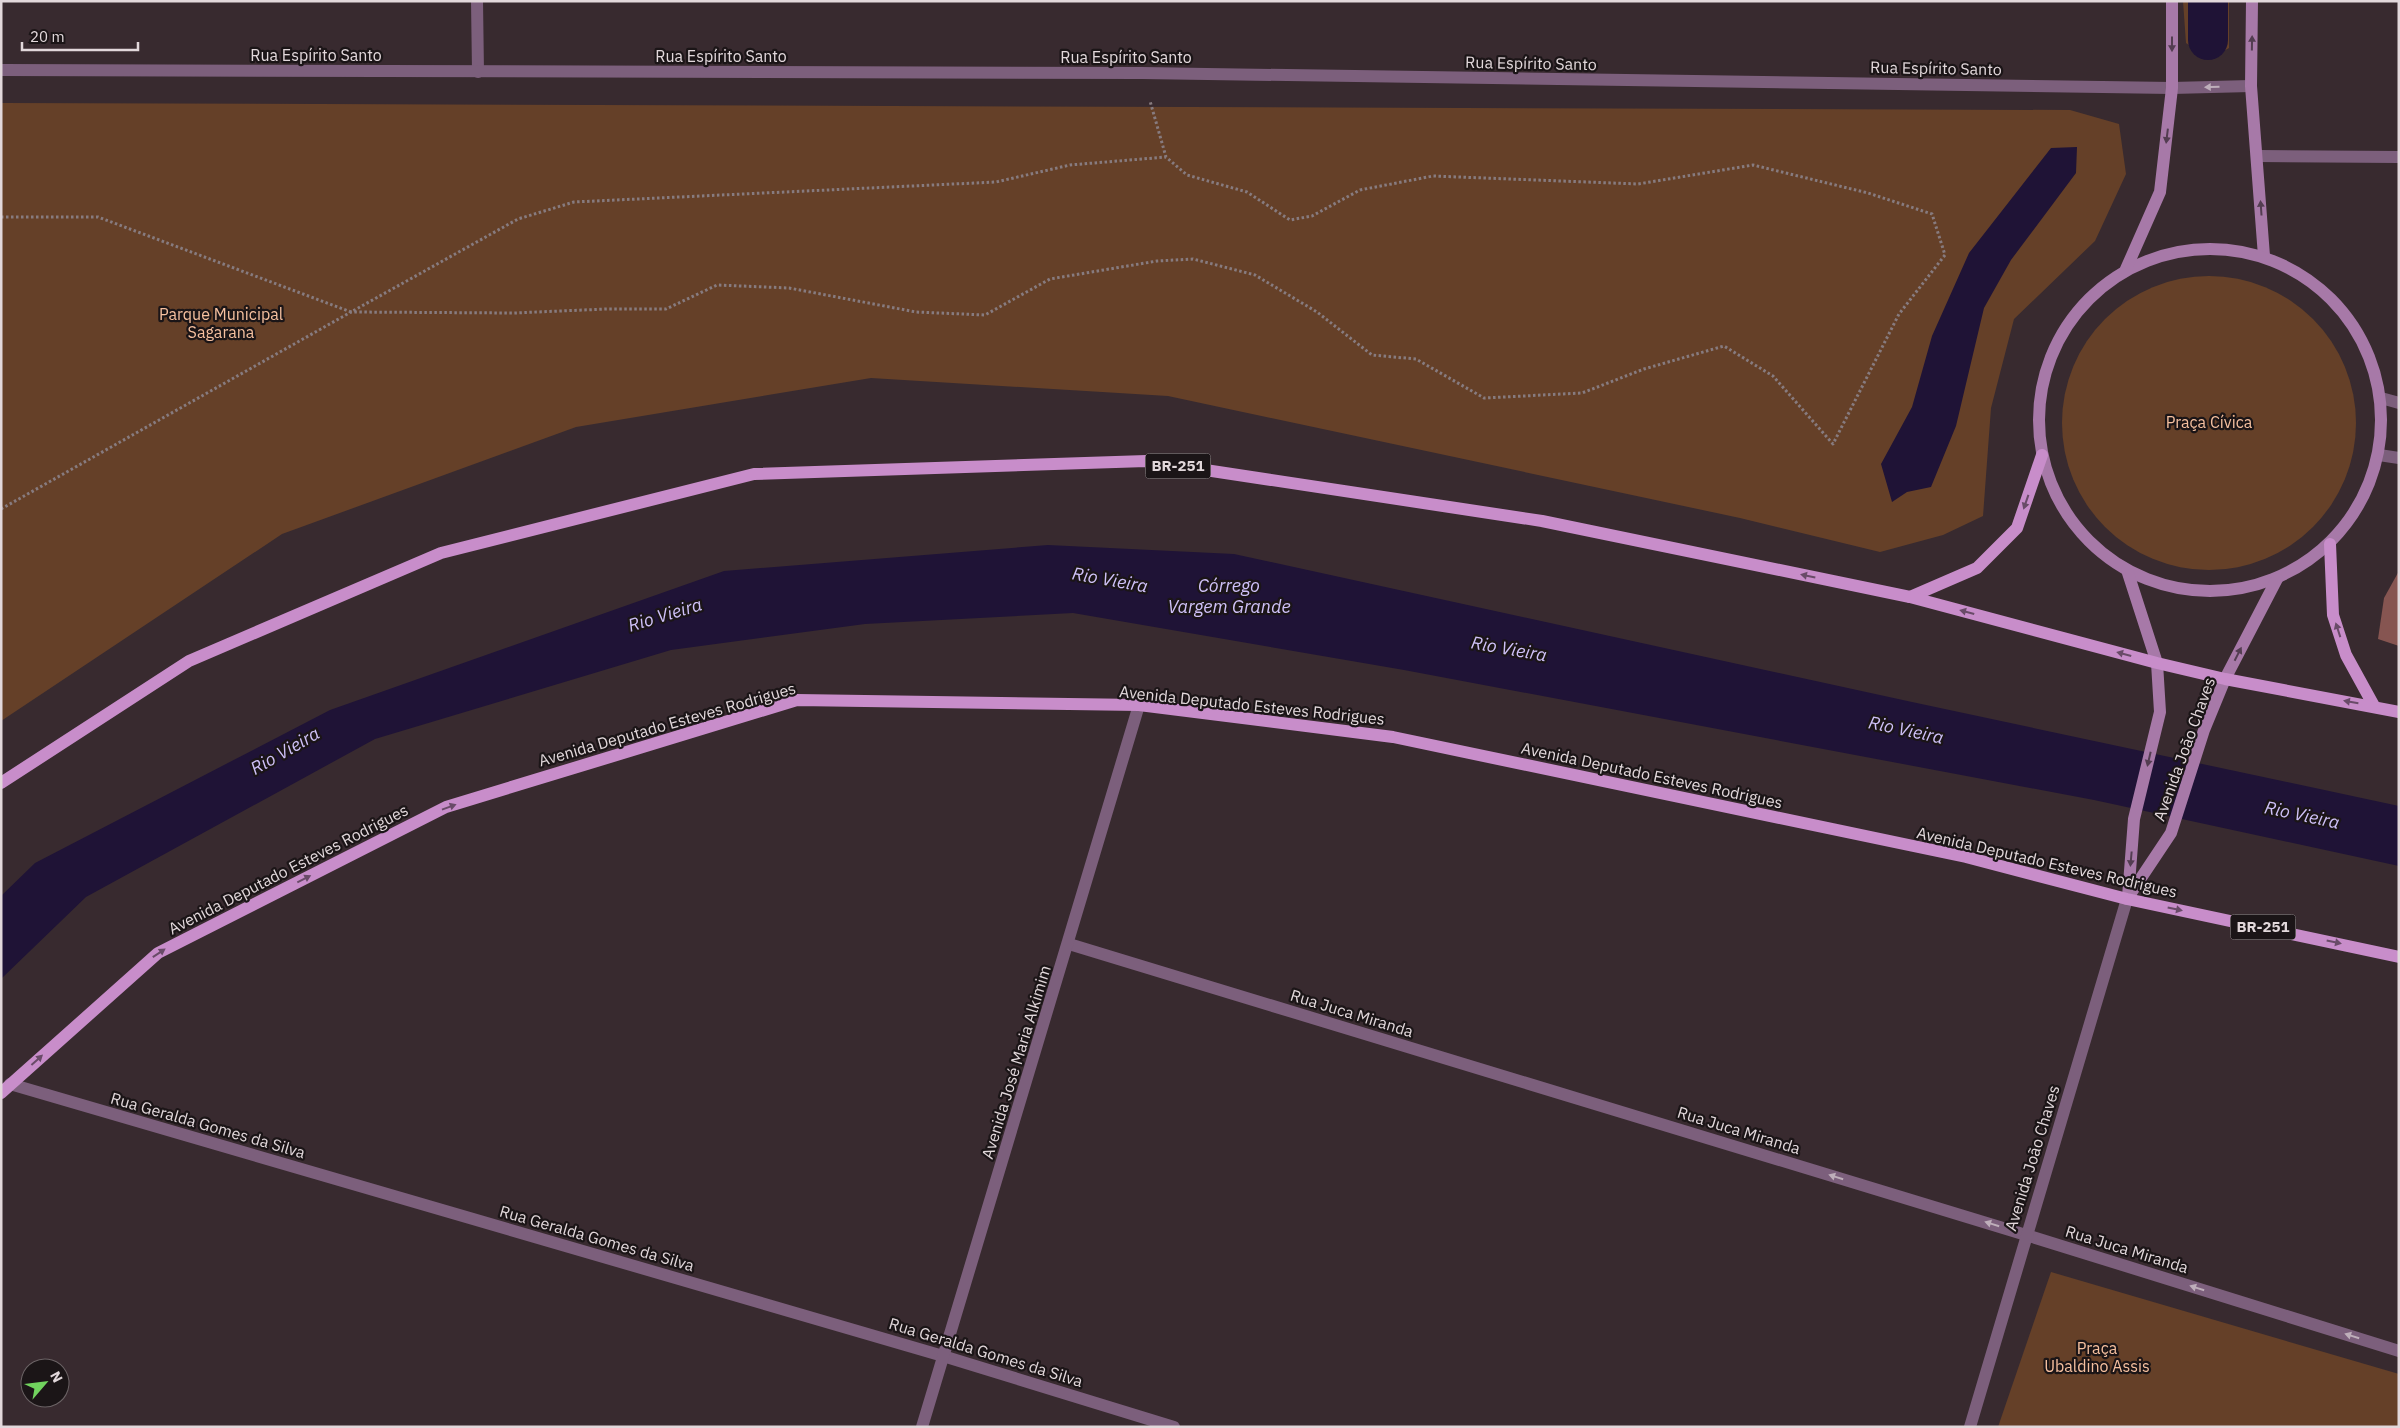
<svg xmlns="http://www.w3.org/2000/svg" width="2400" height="1428" viewBox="0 0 2400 1428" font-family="'IBM Plex Sans',sans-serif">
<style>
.green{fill:#654028}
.water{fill:#1f1336}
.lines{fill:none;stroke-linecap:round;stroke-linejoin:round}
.canal{stroke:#1f1336;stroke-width:40}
.building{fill:#865551}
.path{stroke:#877b7f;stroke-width:3;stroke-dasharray:2.5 2.5;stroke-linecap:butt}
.lane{stroke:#7c5f7c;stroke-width:12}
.street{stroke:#7c5f7c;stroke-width:12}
.secondary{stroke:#a779a8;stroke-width:12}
.primary{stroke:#c88dca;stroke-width:12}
.oneway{fill:#533d51}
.oneway2{fill:#beaeba}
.oneway3{fill:#694b68}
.labels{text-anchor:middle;stroke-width:4.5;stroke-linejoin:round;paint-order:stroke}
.shield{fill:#1b1517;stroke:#a69ea0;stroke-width:1}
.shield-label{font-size:15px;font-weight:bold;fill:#e2d8db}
.street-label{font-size:16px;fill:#e2d8db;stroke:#1b1517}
.park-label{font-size:16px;fill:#f6c09f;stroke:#1b1517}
.water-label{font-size:18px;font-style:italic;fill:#cfc1f8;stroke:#1b1517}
</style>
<rect width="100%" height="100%" fill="#382a2f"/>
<g class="green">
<polygon points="2183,1 2229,1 2229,48 2209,59 2186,43"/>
<polygon points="1,103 2070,110 2119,124 2126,174 2095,241 2014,319 1991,408 1983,516 1943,535 1880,552 1740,518 1168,396 871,378 576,427 282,534 1,721"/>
<circle cx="2209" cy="423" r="147"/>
<polygon points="2051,1272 2399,1374 2399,1427 1998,1427"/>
</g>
<g class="water">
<polygon points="2077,147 2076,173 2011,260 1984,308 1956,426 1931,487 1907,492 1892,502 1881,464 1912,407 1932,336 1969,253 2051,148"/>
<polygon points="1048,545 1234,554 1912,702 2399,806 2399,866 2094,800 1404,670 1073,613 865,624 671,650 375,739 86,897 1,979 1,896 35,863 330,710 724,571"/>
</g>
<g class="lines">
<polyline class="canal" points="2208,1 2208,40"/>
</g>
<polygon class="building" points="2399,571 2399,646 2378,639 2384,598"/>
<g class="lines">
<g class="path">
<polyline points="1,217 98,217 351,312 518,219 574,202 996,182 1070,165 1166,157"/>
<polyline points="1,509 351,312 514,313 607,309 666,309 717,285 789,288 916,312 985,315 1050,279 1157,261 1193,259 1255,275 1317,312 1372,355 1416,359 1484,398 1582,393 1644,369 1724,346 1773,376 1833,444 1899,314 1945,255 1932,214 1868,193 1753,165 1638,184 1433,176 1360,190 1312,216 1290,220 1247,192 1187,175 1166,157 1150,101"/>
</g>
<g class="lane">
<polyline points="2381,398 2399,403"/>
<polyline points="2379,455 2399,458"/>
</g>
<g class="street">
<polyline points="477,1 478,72"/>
<polyline points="1,70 1142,73 2172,88 2251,86"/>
<polyline points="2258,156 2399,157"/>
<polyline points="1069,944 2026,1235 2399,1351"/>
<polyline points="10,1084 943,1356 1174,1427"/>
<polyline points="922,1427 1139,705"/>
<polyline points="1970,1427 2127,899"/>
</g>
<g class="secondary">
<polyline points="2252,1 2251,86 2264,256"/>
<circle cx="2210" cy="420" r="171"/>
<polyline points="2126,269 2160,192 2172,88 2172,1"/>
<polyline points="2127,570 2157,663 2160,712 2134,819 2128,897"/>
<polyline points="2127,899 2171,833 2204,730 2225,679 2277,579"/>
</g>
<g class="primary">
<polyline points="2330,544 2333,615 2346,655 2374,706"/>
<polyline points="1910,597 1977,568 2017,528 2042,455"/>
<polyline points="1,783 189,661 441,553 754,474 1146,461 1542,521 1910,597 2157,663 2225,679 2399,712"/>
<polyline points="1,1093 158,953 446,807 797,700 1139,705 1393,737 1966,857 2127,899 2399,957"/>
</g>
</g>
<defs><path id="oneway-solid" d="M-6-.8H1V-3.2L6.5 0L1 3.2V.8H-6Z" transform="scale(1.25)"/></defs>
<g class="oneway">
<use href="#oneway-solid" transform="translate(2252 43) rotate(-89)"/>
<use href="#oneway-solid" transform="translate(2172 44) rotate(90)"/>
<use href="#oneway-solid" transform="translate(2167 136) rotate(97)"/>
<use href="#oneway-solid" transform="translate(2261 208) rotate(-94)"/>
<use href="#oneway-solid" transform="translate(2238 654) rotate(-63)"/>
<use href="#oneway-solid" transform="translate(2149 759) rotate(103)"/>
<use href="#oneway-solid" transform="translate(2131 859) rotate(95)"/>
</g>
<g class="oneway2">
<use href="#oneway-solid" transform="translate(2212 87) rotate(179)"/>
<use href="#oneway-solid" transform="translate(1836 1177) rotate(-163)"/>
<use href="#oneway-solid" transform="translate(1992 1224) rotate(-163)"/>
<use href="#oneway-solid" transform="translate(2197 1288) rotate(-163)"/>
<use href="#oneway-solid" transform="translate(2352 1336) rotate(-163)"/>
</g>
<g class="oneway3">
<use href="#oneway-solid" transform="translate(2026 502) rotate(109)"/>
<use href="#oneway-solid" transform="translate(1808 576) rotate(-168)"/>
<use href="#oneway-solid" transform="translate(1967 612) rotate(-165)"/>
<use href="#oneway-solid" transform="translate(2338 630) rotate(-108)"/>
<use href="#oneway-solid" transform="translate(2124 654) rotate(-165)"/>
<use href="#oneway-solid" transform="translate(2351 702) rotate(-170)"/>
<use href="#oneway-solid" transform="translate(449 807) rotate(-20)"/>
<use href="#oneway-solid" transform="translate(304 879) rotate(-27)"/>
<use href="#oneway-solid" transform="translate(2175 909) rotate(12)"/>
<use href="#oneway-solid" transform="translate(2334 942) rotate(12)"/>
<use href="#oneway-solid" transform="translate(159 953) rotate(-34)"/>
<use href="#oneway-solid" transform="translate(37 1060) rotate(-42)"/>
</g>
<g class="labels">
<g class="shield">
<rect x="1145.5" y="453.5" width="65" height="25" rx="4"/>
<rect x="2230.5" y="914.5" width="65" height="25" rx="4"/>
</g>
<g class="shield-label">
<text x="1178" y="471">BR-251</text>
<text x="2263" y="932">BR-251</text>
</g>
<g class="street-label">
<text x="316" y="61">Rua Espírito Santo</text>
<text x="721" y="62">Rua Espírito Santo</text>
<text x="1126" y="63">Rua Espírito Santo</text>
<text transform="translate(1531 63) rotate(1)" y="6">Rua Espírito Santo</text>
<text transform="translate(1936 68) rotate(1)" y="6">Rua Espírito Santo</text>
<text transform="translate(1252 705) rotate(6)" y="6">Avenida Deputado Esteves Rodrigues</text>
<text transform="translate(667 724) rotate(-16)" y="6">Avenida Deputado Esteves Rodrigues</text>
<text transform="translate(2184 749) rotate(-70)" y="6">Avenida João Chaves</text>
<text transform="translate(1652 775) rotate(12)" y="6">Avenida Deputado Esteves Rodrigues</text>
<text transform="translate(2047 862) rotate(13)" y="6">Avenida Deputado Esteves Rodrigues</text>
<text transform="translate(288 869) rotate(-27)" y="6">Avenida Deputado Esteves Rodrigues</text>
<text transform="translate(1352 1013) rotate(17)" y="6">Rua Juca Miranda</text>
<text transform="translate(1016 1062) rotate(-73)" y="6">Avenida José Maria Alkimim</text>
<text transform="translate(208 1125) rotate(16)" y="6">Rua Geralda Gomes da Silva</text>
<text transform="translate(1739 1130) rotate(17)" y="6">Rua Juca Miranda</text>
<text transform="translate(2032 1158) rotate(-73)" y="6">Avenida João Chaves</text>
<text transform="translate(597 1238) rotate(16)" y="6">Rua Geralda Gomes da Silva</text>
<text transform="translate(2127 1249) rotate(17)" y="6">Rua Juca Miranda</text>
<text transform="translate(986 1352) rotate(17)" y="6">Rua Geralda Gomes da Silva</text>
</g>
<g class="park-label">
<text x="221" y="320">Parque Municipal<tspan x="221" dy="18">Sagarana</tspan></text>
<text x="2209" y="428">Praça Cívica</text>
<text x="2097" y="1354">Praça<tspan x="2097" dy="18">Ubaldino Assis</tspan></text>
</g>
<g class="water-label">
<text transform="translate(1110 580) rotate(10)" y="6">Rio Vieira</text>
<text x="1229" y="592">Córrego<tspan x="1229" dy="21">Vargem Grande</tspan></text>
<text transform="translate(665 615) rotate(-17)" y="6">Rio Vieira</text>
<text transform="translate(1509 649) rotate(10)" y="6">Rio Vieira</text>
<text transform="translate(1906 730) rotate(12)" y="6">Rio Vieira</text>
<text transform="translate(285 751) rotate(-30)" y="6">Rio Vieira</text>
<text transform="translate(2302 815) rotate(12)" y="6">Rio Vieira</text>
</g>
</g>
<rect width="2400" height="1428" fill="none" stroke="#e2d8db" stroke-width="5"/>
<g transform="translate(45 1383) rotate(62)"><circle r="24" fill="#1b1517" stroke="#6b6365"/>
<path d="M0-4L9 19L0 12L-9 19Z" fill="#71d35e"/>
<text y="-8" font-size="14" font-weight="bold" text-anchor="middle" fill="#e2d8db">N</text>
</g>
<path d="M22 42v8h116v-8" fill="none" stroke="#e2d8db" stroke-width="2.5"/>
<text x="30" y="42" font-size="15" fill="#e2d8db" stroke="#1b1517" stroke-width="4" paint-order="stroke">20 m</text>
</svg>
